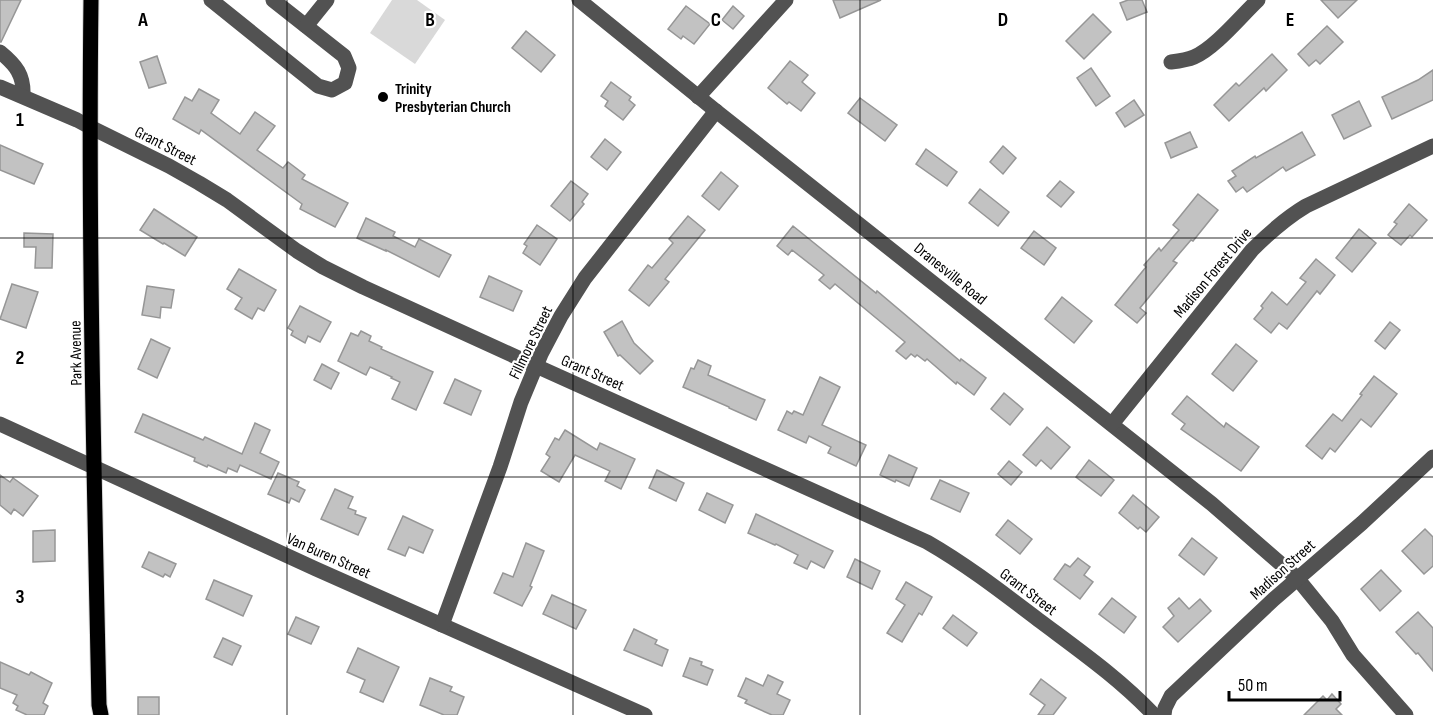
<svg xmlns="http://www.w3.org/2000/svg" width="1433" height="715" viewBox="0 0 1433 715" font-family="'Sofia Sans Condensed',sans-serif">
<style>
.green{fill:#d9d9d9}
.building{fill:#c2c2c2;stroke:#969696;stroke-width:1.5}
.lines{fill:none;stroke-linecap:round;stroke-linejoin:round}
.major-casing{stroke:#dbdbdb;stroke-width:17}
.minor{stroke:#525252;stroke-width:15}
.major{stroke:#000;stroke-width:15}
.grid{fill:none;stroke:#000;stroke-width:1.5;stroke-opacity:0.55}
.poi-dot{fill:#000;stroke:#fff;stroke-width:2}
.labels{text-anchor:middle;stroke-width:4.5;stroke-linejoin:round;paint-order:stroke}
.poi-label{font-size:16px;font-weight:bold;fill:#000;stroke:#fff;text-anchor:start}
.street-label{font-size:16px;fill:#000;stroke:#fff}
.grid-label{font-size:20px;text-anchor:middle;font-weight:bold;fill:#000;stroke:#fff;stroke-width:4.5;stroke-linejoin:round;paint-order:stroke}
</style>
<rect width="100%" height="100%" fill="#fff"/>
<polygon class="green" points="392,0 417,0 445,20 415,64 370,33"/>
<g class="building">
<polygon points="0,0 21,0 1,42 0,42"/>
<polygon points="833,0 881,0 840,18"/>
<polygon points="1128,0 1142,0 1147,12 1127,20 1120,3"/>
<polygon points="1321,0 1357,0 1338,18"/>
<polygon points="686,6 710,24 694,44 683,36 681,39 668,29"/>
<polygon points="733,6 744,16 733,29 722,20"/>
<polygon points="1093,14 1111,32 1084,59 1066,41"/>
<polygon points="1327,26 1343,42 1320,64 1316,60 1309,66 1298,54"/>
<polygon points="526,31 555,55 541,72 512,48"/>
<polygon points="1272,54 1287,70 1266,91 1264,88 1229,121 1214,105 1236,83 1239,86"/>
<polygon points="157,56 166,83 149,88 140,62"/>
<polygon points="790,61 808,75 802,82 815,93 801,111 789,102 787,104 768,88"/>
<polygon points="1091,68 1110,96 1096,106 1077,78"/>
<polygon points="1433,70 1433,100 1392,119 1382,97 1418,80"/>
<polygon points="611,82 631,97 629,100 635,105 623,120 605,106 608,101 601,96"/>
<polygon points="199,89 219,100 211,113 240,134 255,112 275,126 257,150 283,168 288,162 305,175 302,179 348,203 335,227 300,209 302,204 201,130 199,134 173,119 185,97 192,101"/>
<polygon points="860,98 897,125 885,141 848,113"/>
<polygon points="1134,100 1144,115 1125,127 1116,113"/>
<polygon points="1359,101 1371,126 1344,139 1332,115"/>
<polygon points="1190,132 1197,147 1171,158 1165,143"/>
<polygon points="1302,132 1315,155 1286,171 1283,167 1247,192 1243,187 1236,192 1228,181 1236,176 1232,171 1255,156 1256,158"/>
<polygon points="605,139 621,152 607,170 591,157"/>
<polygon points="0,145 43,164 34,184 0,170"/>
<polygon points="1003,146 1016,158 1003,174 990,162"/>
<polygon points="926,149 957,172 947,186 916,164"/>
<polygon points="721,172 738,186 719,210 702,196"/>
<polygon points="571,181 588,194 582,202 584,204 570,221 551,206"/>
<polygon points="1060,181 1074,192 1061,207 1047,196"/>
<polygon points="980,189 1009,212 998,226 969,203"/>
<polygon points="1198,194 1218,210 1193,241 1191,240 1173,261 1177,263 1140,308 1146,313 1137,323 1115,305 1146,267 1144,265 1159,248 1161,251 1179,230 1173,225"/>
<polygon points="1409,204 1427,220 1412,237 1410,235 1401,245 1388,235 1397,224 1394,222"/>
<polygon points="154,209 197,237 185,256 164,243 163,244 140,230"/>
<polygon points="688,216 705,230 665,279 669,282 649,306 629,290 648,265 652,268 673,243 669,239"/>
<polygon points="366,218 395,232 393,236 415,247 419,239 451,255 439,277 386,250 386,251 357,238"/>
<polygon points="537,225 557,239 540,265 523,253 527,246 524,244"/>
<polygon points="793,226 876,293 877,291 960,361 961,359 986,378 974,395 957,382 956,384 927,359 925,361 917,355 915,357 911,354 906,359 896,351 905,342 835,284 830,289 819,280 824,275 792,250 788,255 777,246"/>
<polygon points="1359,229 1376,243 1352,272 1336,258"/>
<polygon points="1034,231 1056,248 1044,265 1021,248"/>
<polygon points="24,233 53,234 52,268 35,268 36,247 24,247"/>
<polygon points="1316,259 1335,275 1320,294 1317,291 1287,329 1279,323 1271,333 1254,319 1263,308 1261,306 1272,292 1287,305 1306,282 1300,278"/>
<polygon points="239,269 276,290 264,311 258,308 252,319 235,309 242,298 227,289"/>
<polygon points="489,276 522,291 513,311 480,297"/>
<polygon points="12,284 38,292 26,328 0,319"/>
<polygon points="147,286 174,290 171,308 161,307 160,318 142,315"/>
<polygon points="1062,297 1092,321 1074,343 1045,319"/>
<polygon points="300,306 331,322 320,342 308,336 305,343 291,335 293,331 288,328"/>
<polygon points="622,321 634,343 653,361 640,374 620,355 618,356 604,332"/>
<polygon points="1390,322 1400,330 1385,349 1375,341"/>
<polygon points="361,331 371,336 369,341 382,347 381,349 433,372 416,410 392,399 400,382 391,378 392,377 370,367 366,375 338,361 351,333 358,336"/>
<polygon points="151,339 170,348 157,378 138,369"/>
<polygon points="1236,344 1257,361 1233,391 1212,374"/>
<polygon points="698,360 711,366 708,375 765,400 756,420 729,408 729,407 683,387 691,368 694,369"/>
<polygon points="322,364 339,373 331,389 314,380"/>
<polygon points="1374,376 1397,394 1371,427 1361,419 1335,452 1330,448 1322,459 1306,446 1333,414 1342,421 1362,395 1360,394"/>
<polygon points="820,377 840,387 822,425 866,445 856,466 828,453 831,447 809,436 806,443 778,430 787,411 792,414 794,411 803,415"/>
<polygon points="455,379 481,391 471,415 444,403"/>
<polygon points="1004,393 1023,409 1010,425 991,409"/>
<polygon points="1187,396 1224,427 1226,423 1259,447 1241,471 1181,429 1185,424 1172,414"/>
<polygon points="143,414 203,440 205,437 242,454 255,423 270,430 260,453 279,462 271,479 240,465 237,472 228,468 226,473 208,465 207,467 194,461 195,458 135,432"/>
<polygon points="1047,427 1070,447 1051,469 1041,460 1036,466 1023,455"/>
<polygon points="565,430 597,450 600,443 635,459 621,489 605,481 610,471 575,455 559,482 541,471 550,457 546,454 555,438 559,440"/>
<polygon points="889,455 917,468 909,486 896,480 895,482 880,475"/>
<polygon points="1089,460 1114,480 1101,496 1076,477"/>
<polygon points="1009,461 1022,472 1011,485 998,474"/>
<polygon points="657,470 684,483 676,501 649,488"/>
<polygon points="278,473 299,482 297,486 305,490 299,502 291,498 289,503 268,494"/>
<polygon points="0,475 10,482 13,478 38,496 23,516 14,509 11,514 0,505"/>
<polygon points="940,480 969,493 960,512 931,499"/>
<polygon points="335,489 353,497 348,508 356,511 355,514 366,518 358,535 321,519"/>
<polygon points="707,493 733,505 725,523 699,510"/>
<polygon points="1133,495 1159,517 1146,532 1140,527 1138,529 1119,513"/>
<polygon points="756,514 833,551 824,568 811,561 807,569 794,563 798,555 776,544 775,545 748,533"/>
<polygon points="403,516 433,530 423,553 409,547 405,556 388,549"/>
<polygon points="1008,520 1032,539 1020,554 996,535"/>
<polygon points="1425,529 1433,537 1433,566 1424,574 1402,551"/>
<polygon points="55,530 55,561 33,562 33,531"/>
<polygon points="1192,538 1217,558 1204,575 1179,555"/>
<polygon points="526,543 544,551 530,586 532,587 522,606 494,593 503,573 513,577"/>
<polygon points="149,552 176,564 170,577 165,574 163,577 142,567"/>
<polygon points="1078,558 1090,567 1084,575 1093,582 1080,599 1054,579 1065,564 1070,567"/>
<polygon points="855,559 880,571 872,589 847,577"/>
<polygon points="1381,570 1401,591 1380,611 1361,589"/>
<polygon points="214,580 252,596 243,616 206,599"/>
<polygon points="906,582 932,597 922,615 919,613 902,642 887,633 905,605 896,599"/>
<polygon points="552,595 586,610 576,629 543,614"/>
<polygon points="1112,598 1136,617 1124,633 1099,614"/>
<polygon points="1179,598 1189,609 1200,599 1211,611 1178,642 1163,627 1174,616 1168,608"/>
<polygon points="1418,612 1433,628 1433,671 1418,653 1416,654 1396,632"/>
<polygon points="953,615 977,633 967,646 943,628"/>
<polygon points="296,617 319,627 311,644 288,634"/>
<polygon points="634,629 657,640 655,644 668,650 662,666 624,650"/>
<polygon points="223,638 241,646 232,665 214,657"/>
<polygon points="358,648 399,667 383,702 360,692 365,680 347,672"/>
<polygon points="690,658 702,662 701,665 713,670 707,685 683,676"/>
<polygon points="0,662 29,675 31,672 52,683 43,703 48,706 44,715 27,715 16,710 18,706 13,703 17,695 0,688"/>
<polygon points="768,675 783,682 777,694 790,700 783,715 772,715 745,703 747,700 738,696 746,678 763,686"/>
<polygon points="430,678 452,687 450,691 464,697 457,715 444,715 420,705"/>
<polygon points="1041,679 1066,698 1053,715 1038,715 1045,705 1030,694"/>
<polygon points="1332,694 1341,704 1336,709 1342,715 1304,715 1323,696 1327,700"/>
<rect x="138" y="697" width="21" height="18"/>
</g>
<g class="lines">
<g class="major-casing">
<path id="major" d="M 91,0 C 88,235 94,470 99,705 L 101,715"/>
</g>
<g class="minor">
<polyline points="211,0 318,86 332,90 345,83 349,68 344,56 273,0"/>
<polyline points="579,0 716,111 1212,504 1297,578 1332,621 1353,655 1406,715"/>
<polyline points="306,26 327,0"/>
<path d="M 0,52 C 16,65 24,75 23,96"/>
<path d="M 1171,62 C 1179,61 1187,60 1194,57 C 1215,48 1241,16 1258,0"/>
<path d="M 0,87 L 77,120 L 90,127 L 169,166 L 199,183 L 227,200 L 297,251 L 323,267 L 363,287 L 536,366 L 927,542 C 967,565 1003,593 1040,621 C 1080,651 1120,679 1154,715"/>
<polyline points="698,97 786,0"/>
<polyline points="0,424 316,569 645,715"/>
<path d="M 1112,424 L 1252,250 C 1269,233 1286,218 1306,206 L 1433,146"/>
<polyline points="442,625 500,467 521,402 541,354 561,316 585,278 716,111"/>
<polyline points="1164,715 1165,708 1171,696 1274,599 1362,523 1433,457"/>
</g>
<use href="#major" class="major"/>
</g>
<path class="grid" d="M 287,0 L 287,715M 573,0 L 573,715M 860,0 L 860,715M 1146,0 L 1146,715M 0,238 L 1433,238M 0,477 L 1433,477"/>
<circle class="poi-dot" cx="383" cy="97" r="6"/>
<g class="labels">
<g class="poi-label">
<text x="395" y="94">Trinity<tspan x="395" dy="18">Presbyterian Church</tspan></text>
</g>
<g class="street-label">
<text transform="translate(166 145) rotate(27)" y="6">Grant Street</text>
<text transform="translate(1212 272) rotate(-50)" y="6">Madison Forest Drive</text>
<text transform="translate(951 273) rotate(39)" y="6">Dranesville Road</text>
<text transform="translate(530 342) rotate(-64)" y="6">Fillmore Street</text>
<text transform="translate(75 353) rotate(-91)" y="6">Park Avenue</text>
<text transform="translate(593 372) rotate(24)" y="6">Grant Street</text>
<text transform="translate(329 555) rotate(24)" y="6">Van Buren Street</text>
<text transform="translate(1282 569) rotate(-42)" y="6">Madison Street</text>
<text transform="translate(1029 591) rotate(37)" y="6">Grant Street</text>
</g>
</g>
<g class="grid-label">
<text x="143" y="26">A</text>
<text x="430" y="26">B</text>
<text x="716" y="26">C</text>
<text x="1003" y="26">D</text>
<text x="1290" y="26">E</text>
<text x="20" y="126">1</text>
<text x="20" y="364">2</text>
<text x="20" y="603">3</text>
</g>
<path d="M1229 691v9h111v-9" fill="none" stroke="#000000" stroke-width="3"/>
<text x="1238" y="691" font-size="18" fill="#000000" stroke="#ffffff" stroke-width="4.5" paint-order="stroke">50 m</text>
</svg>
